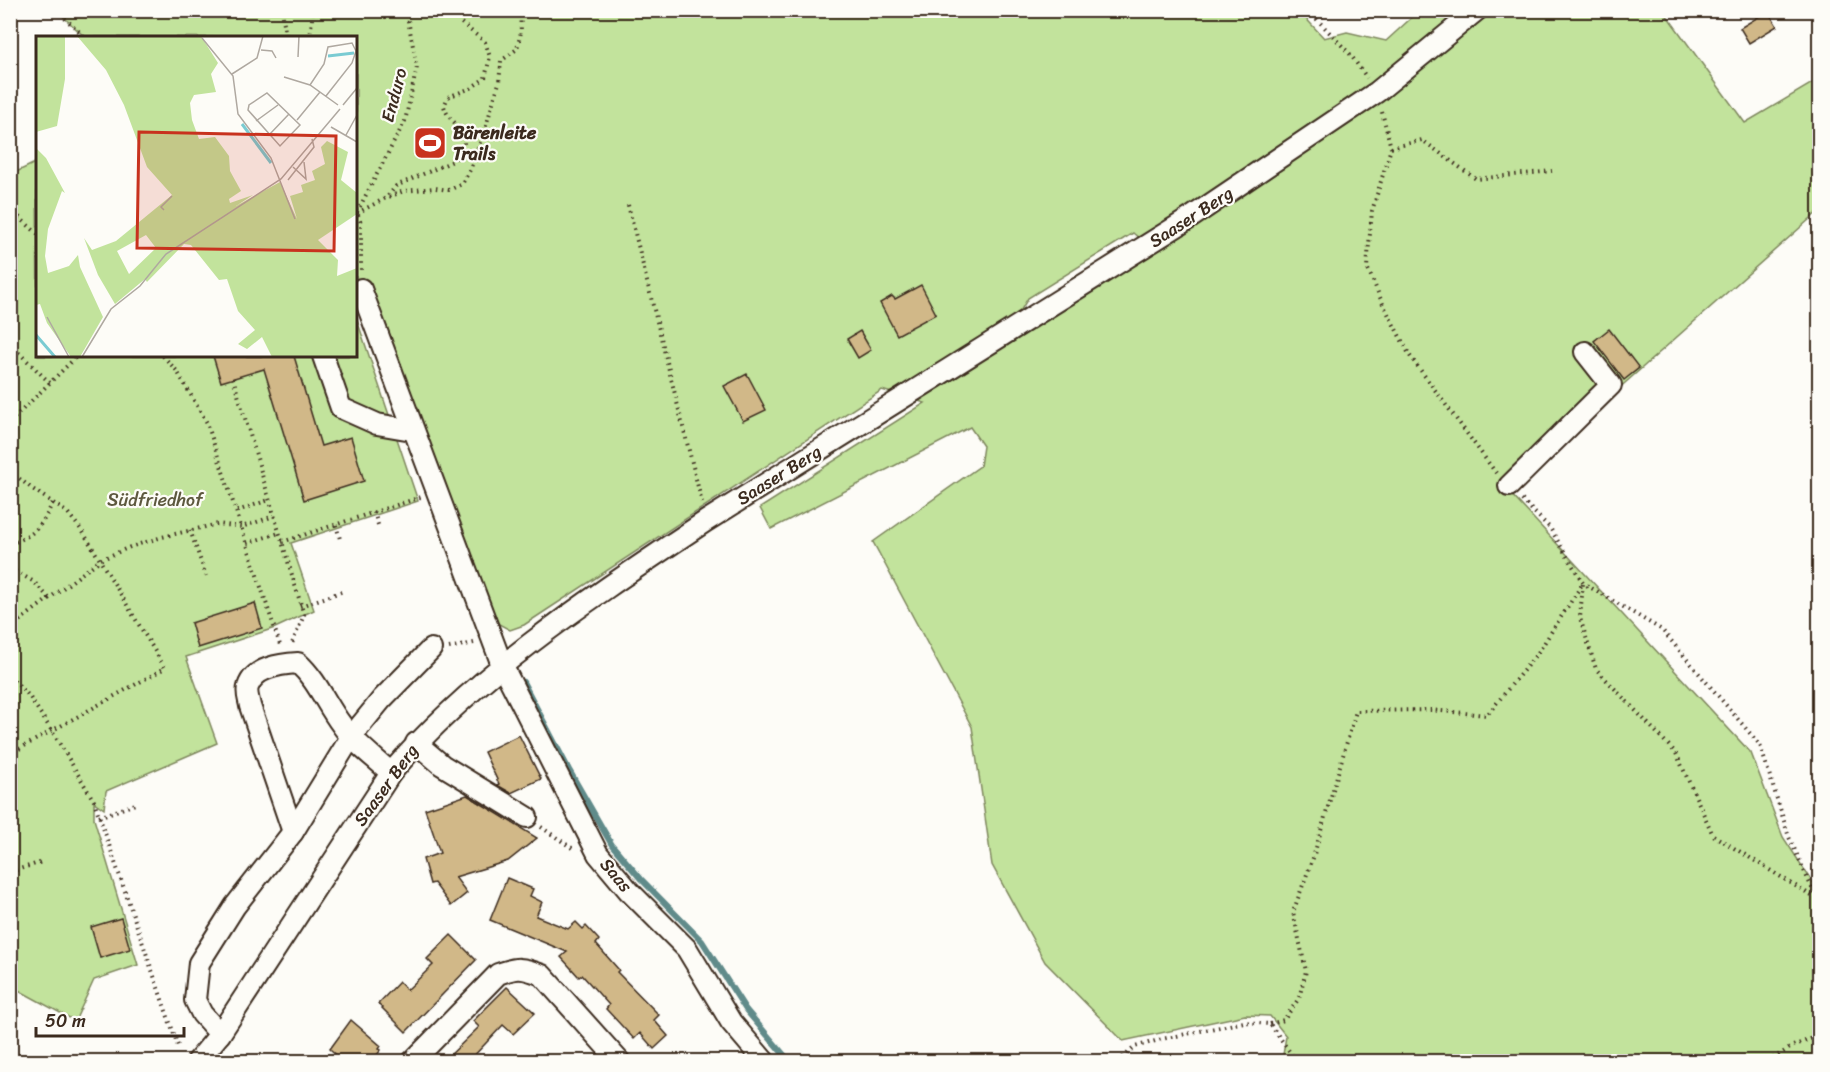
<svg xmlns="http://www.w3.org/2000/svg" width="1830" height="1072" viewBox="0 0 1830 1072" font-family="Sriracha,sans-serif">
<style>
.green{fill:#c2e39c;stroke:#7e865d;stroke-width:1.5;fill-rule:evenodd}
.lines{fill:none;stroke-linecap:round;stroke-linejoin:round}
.stream{stroke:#618b8a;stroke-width:6}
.building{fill:#d1b888;stroke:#3b2a1e;stroke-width:1.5}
.minor-casing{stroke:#3b2a1e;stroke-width:24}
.path{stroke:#3b2a1e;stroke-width:4;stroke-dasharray:1.5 4.5;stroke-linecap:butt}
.minor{stroke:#fdfcf7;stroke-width:20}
.labels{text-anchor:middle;stroke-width:4.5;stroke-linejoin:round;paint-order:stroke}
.street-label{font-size:18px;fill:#3b2a1e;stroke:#fdfcf7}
.poi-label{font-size:18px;font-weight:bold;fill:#3b2a1e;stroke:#fdfcf7;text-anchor:start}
.park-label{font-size:18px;fill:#5d583e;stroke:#fdfcf7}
.inset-river{fill:none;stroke:#7acbd2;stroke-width:3}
.inset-road{fill:none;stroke:#afa8a0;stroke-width:1.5}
.view{fill:#c8321e;fill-opacity:0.15;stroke:#c8321e;stroke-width:3}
.inset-edge{fill:none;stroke:#3b2a1e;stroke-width:3}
</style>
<rect width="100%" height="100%" fill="#fdfcf7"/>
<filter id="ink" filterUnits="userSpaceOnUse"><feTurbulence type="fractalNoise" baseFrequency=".0167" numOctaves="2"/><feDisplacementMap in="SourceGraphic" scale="12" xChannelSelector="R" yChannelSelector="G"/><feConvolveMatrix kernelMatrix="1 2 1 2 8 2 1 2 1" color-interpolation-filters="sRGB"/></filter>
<g filter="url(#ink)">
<g class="green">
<path d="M 1298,10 L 1324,38 L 1347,32 L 1386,41 L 1419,11 L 1663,10 L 1745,123 L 1819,79 L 1819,211 L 1625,383 L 1508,491 L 1751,753 L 1783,837 L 1819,892 L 1819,1061 L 1282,1061 L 1286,1036 L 1270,1016 L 1245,1015 L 1123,1041 L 1045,962 L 992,865 L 972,727 L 873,542 L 980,466 L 983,446 L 970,427 L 771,529 L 760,508 L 925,403 L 882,390 L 524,625 L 510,630 L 497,623 L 370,287 L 356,288 L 356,38 L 85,37 L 57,11 ZM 1133,233 L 1153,250 L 1002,342 L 1028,298 Z"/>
<polygon points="37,162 38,356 356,356 356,317 418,501 291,543 314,610 275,628 186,657 217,743 106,791 104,809 94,802 94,819 138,965 94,980 75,1021 11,986 10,175"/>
</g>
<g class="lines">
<polyline class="stream" points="523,682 569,770 612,845 641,879 702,941 746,1010 790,1062"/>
</g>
<g class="building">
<polygon points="1768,11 1777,26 1749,43 1740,28"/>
<polygon points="921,285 936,314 897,335 880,303 892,296 895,299"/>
<polygon points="1609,329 1639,368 1624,380 1594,341"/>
<polygon points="860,331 871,350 858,358 847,339"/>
<polygon points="213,356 294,356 321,446 351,437 364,481 304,500 264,369 221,382"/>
<polygon points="747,374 766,410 743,421 724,386"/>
<polygon points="255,603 262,628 198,648 191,623"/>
<polygon points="519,735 541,779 511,793 497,785 499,784 484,752"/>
<polygon points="467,795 537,838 508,861 455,877 467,893 451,906 434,883 430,884 423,859 440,853 425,809"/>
<polygon points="507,878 533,889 530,896 542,902 536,916 568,929 576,922 583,929 586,926 599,940 596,944 619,970 617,972 659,1015 654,1020 668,1036 654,1049 640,1033 634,1039 606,1009 609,1005 582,975 579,977 561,957 567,952 490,920"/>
<polygon points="121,918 130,949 100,958 91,927"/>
<polygon points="451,935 476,960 406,1032 378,1004 399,982 407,990 433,965 427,959"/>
<polygon points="507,987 535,1013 513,1034 503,1025 468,1062 443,1062 479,1027 473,1021"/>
<polygon points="351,1020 381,1046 379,1049 381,1050 371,1062 344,1062 330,1049"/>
</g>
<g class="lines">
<g class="minor-casing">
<g id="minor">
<polyline points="361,289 502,665 598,854 629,891 687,949 731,1022 765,1062"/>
<polyline points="323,356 341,408 377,424 412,430"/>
<polyline points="1509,486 1611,385 1585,352"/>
<polyline points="416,743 442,765 527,817"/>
<path d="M 293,832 L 250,706 C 249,700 246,693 248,687 C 254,667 281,664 298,663 C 317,680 326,704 341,724 C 354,743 374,757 391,773"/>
<polyline points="220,1034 202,1014 195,1000 199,963 235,906 293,832 351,737 382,699 431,649"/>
<path d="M 197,1062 L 220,1034 L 391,773 C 476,672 597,594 706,521 L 1190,218 L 1377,92 L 1477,10"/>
<path d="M 412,1062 L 498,974 C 517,967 522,967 542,975 L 620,1062"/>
</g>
</g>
<g class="path">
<polyline points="56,10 86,38"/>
<polyline points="282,10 286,38"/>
<polyline points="494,10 509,17 512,10"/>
<polyline points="1308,10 1350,54 1367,78"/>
<polyline points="310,38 313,10"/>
<polyline points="1382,112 1391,148 1372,211 1367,267 1382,302 1410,356 1496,473"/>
<polyline points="1391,148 1422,140 1476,179 1552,171"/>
<path d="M 388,196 L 396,186 L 453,161 L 464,148 C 465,122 450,126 444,106 L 448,97 L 471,88 L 485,78 L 490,57 L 485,42 L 460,22 L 453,10"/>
<polyline points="628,205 702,503"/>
<polyline points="10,209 38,234"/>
<polyline points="356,209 361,223 361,270"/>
<polyline points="357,212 405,121 417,67 406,10"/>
<polyline points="357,213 386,198 404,191 435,188 449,190 462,184 470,170 485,129 499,83 501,61 517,49 521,32 520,10"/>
<polyline points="10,344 50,383"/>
<polyline points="163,356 177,371 207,423 280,645"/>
<polyline points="233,378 304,615 291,646"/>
<polyline points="10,422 77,356"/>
<polyline points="10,471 31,488 68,513 83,532 165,668 10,754"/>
<polyline points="1522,500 1550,528 1583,583 1662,630 1760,745 1789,837 1820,906"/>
<polyline points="237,511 269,500"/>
<polyline points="374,512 379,528"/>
<polyline points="336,525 340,539"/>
<polyline points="190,530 206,576"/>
<polyline points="282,542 421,497"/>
<polyline points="247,543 279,533"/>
<path d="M 10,544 C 36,535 42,525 53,502"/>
<polyline points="10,568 34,582 49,598"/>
<polyline points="300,606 344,591"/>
<polyline points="10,628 100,560 130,547 162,537 218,524 242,527 274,516"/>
<polyline points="449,648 474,643"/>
<polyline points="10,676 29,696 52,731 94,801 179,1049"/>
<polyline points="99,817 138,803"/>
<polyline points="541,827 572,848"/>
<polyline points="10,872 42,862"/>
<polyline points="1270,1024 1284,1020 1299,998 1306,971 1293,912 1313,858 1356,711 1430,710 1487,715 1539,651 1583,583 1580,618 1596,669 1676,753 1713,835 1815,898"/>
<polyline points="1118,1062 1135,1047 1162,1039 1244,1022 1270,1024 1297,1062"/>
<polyline points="1768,1062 1793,1046 1820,1035"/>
</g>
<use href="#minor" class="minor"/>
</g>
</g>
<defs>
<g id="stadium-square" transform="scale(1.725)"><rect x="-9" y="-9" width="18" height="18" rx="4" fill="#c8321e" stroke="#fdfcf7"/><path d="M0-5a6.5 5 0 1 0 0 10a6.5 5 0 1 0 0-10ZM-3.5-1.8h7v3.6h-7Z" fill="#fff"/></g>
</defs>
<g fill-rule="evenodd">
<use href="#stadium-square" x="430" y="143"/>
</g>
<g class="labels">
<g class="street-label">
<text transform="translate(394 95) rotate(-75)" y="6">Enduro</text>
<text transform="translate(1191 217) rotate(-33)" y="6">Saaser Berg</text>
<text transform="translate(779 475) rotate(-32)" y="6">Saaser Berg</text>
<text transform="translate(386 785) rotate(-54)" y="6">Saaser Berg</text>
<text transform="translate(616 875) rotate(50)" y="6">Saas</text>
</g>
<g class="poi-label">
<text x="453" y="139">Bärenleite<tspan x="453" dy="21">Trails</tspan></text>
</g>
<g class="park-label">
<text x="155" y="506">Südfriedhof</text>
</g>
</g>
<g transform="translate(36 36)">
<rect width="321" height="321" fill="#fdfcf7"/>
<path d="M 0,0 L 29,0 L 29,43 L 21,90 L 0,96 ZM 41,0 L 165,0 L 182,27 L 175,38 L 180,56 L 158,59 L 154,67 L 156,84 L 163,103 L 179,101 L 193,120 L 194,135 L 205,155 L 193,163 L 194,167 L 217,159 L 200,170 L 244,146 L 261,183 L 254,160 L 267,156 L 265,149 L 279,144 L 276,135 L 289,128 L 285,111 L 291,105 L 312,116 L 305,144 L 321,157 L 321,178 L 282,204 L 302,224 L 301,240 L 321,232 L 321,321 L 236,321 L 226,301 L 211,313 L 202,308 L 219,294 L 202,275 L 191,243 L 183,244 L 155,209 L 148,208 L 111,246 L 109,243 L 79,268 L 62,239 L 48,202 L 56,214 L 80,205 L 136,159 L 111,131 L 88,69 L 70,34 ZM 110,199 L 120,212 L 93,238 L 81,215 ZM 0,112 L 10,122 L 29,157 L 26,155 L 12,193 L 9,220 L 12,237 L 33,230 L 42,219 L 44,231 L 67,281 L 44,321 L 35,321 L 11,287 L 4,268 L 0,269 Z" fill="#c2e39c" fill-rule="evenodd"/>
<path class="inset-river" d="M 292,20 L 318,17M 206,88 L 235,127M 0,299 L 19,321"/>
<path class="inset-road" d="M 166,2 L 197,40 L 202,78 L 235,122 L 259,183M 225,14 L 236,15 L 240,22M 262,21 L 263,0M 196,38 L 221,22 L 227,0M 248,41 L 274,49 L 302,69M 274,49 L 288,28 L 292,11 L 316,7 L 320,15 L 316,27 L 290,60M 231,57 L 264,89 L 244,110 L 212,74 L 213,69 ZM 307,69 L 321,52M 261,84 L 284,56M 220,85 L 242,69M 295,91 L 321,106M 233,99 L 253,78M 310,99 L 321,79M 257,131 L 270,143 L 268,126M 252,144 L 278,111 L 276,103M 128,174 L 125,171 L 136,160M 11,281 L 33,321M 46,321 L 75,273 L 104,250 L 130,218 L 245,143 L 304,73"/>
<path class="view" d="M 103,96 L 300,100 L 298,215 L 101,212 Z"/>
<rect width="321" height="321" class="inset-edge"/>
</g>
<rect width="1830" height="1072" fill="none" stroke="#fdfcf7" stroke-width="36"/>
<rect x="18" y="18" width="1794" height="1036" fill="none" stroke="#3b2a1e" stroke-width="2" filter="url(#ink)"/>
<path d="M36 1027v9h148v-9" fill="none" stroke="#3b2a1e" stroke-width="3"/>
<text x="45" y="1027" font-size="18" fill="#3b2a1e" stroke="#fdfcf7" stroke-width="4.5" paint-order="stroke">50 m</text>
</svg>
